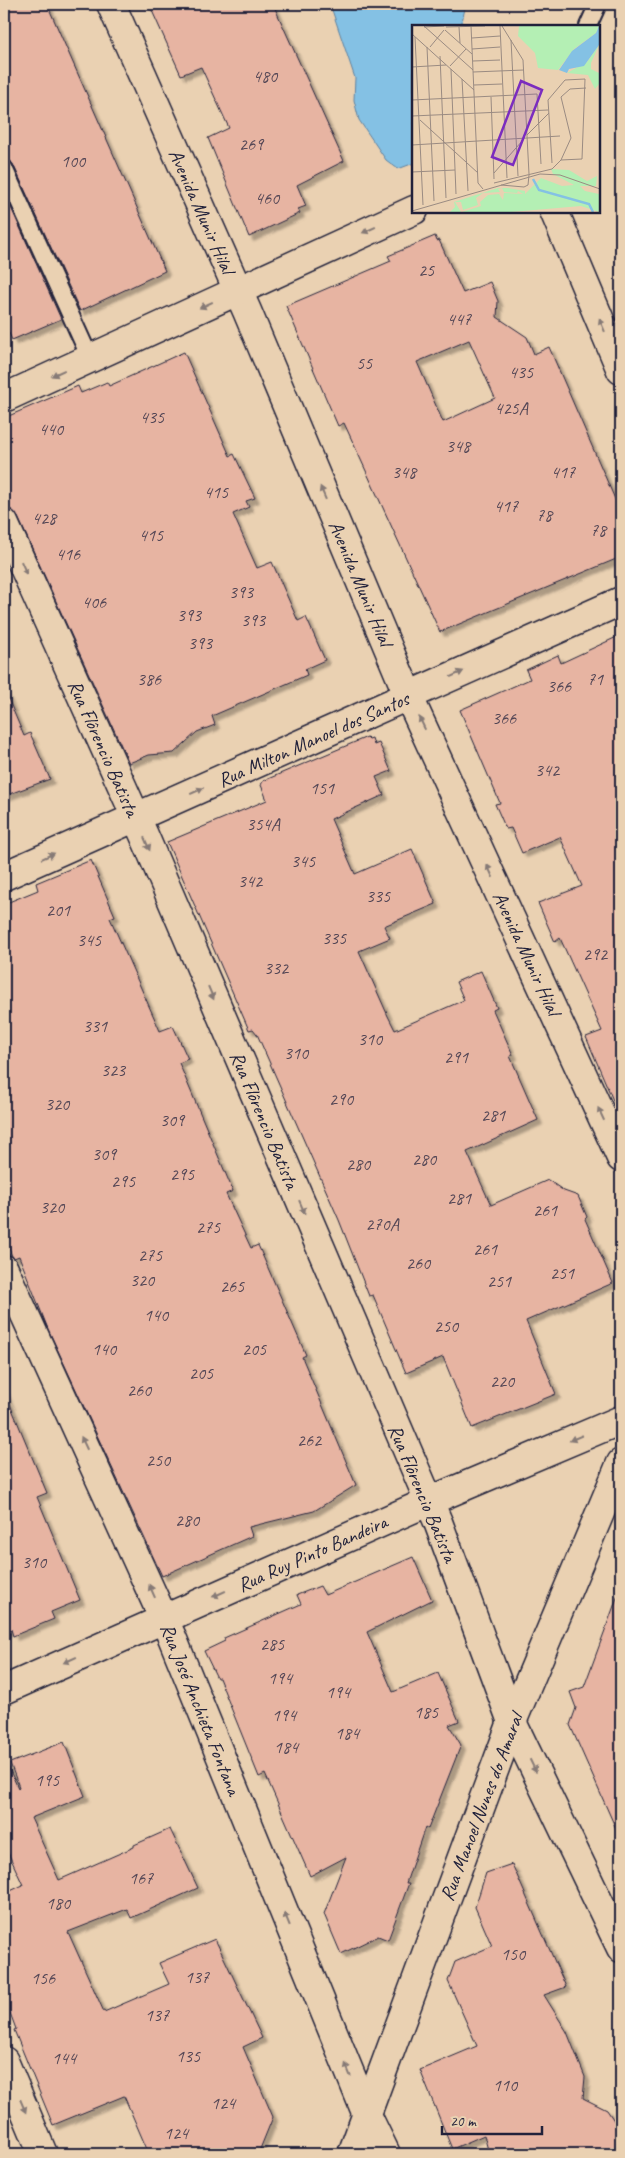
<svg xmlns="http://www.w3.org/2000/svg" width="625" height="2158" viewBox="0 0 625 2158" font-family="Caveat,sans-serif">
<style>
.water{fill:#84c1e4;stroke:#5d81a0}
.building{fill:#e7b4a2;stroke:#22223b;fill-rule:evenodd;filter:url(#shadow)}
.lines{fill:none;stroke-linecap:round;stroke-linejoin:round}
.service-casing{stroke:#22223b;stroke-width:20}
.minor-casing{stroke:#22223b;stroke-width:31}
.service{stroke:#ead1b2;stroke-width:16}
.minor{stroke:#ead1b2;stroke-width:28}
.oneway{fill:#867a76}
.labels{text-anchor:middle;stroke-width:4.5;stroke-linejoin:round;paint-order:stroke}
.number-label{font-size:18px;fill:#534655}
.street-label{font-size:20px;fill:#22223b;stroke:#ead1b2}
.inset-river{fill:none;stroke:#84c1e4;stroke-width:2.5}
.inset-road{fill:none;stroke:#9a8b82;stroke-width:1}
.view{fill:#7b2cbf;fill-opacity:0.15;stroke:#7b2cbf;stroke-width:2.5}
.inset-edge{fill:none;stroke:#22223b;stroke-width:2.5}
</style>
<defs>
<filter id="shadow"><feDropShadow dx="4.5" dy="4.5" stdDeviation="1" flood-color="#0004"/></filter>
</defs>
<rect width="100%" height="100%" fill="#ead1b2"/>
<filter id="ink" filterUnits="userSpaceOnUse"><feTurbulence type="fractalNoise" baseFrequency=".02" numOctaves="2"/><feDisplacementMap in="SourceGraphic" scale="10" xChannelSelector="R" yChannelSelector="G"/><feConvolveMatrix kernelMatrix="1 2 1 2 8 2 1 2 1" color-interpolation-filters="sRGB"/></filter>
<g filter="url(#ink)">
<polygon class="water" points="330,4 466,4 461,26 414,26 414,163 398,169 386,160 359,120 354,100 355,78"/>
<g class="building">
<polygon points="4,4 47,4 165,271 80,311 13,164 4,158"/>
<polygon points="149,4 273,4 344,161 297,185 306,206 298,209 300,213 249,237 208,138 229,128 201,67 181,75"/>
<polygon points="4,192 61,319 12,340 4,322"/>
<path d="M 435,236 L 437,241 L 439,240 L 463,293 L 490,282 L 498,301 L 497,317 L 527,337 L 534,354 L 549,347 L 621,513 L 621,557 L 440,632 L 344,423 L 338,426 L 286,306 L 391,261 L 388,256 ZM 469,340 L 495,398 L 443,422 L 417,362 Z"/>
<polygon points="184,352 230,456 234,454 255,498 246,501 249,507 233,514 257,568 272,562 298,621 306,617 325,660 305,669 307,675 212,716 215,725 197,732 174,753 149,755 129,763 18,517 9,509 4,497 4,418 78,386 81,393 107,382 109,386"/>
<polygon points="621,635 621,1119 586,1037 602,1031 560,938 555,942 538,903 582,886 560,837 522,853 511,828 506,829 495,804 500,803 460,710 530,679 526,670 558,655 561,663"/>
<polygon points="4,689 24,736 30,733 50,779 4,796"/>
<polygon points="367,737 369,739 372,738 374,745 379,743 391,771 376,777 384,795 331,819 355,874 412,849 436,904 384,926 390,938 359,951 388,1016 395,1030 464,1000 456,982 481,971 497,1008 493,1010 513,1055 510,1056 538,1120 467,1152 491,1205 548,1180 564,1191 578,1196 587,1217 585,1219 613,1283 526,1321 556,1394 472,1428 443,1357 406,1373 373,1295 369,1296 339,1220 257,1034 253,1029 249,1030 167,842 267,800 261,785 263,781"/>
<polygon points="91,860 115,916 110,918 160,1031 173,1026 188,1059 179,1063 233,1191 226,1194 251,1248 258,1245 306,1355 302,1357 356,1485 314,1511 249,1527 252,1536 162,1576 48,1329 19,1256 14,1258 12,1256 4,1236 4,904 38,890 36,883"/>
<polygon points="4,1390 47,1493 37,1497 80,1600 51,1612 54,1619 13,1636 11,1629 4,1632"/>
<polygon points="413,1557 432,1600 367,1632 393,1692 438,1673 459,1721 449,1725 461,1745 428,1829 425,1827 406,1883 409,1883 388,1940 378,1936 341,1954 324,1914 346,1857 310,1876 265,1774 259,1777 219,1678 217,1678 204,1651 225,1641 224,1638 301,1604 297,1595 320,1586 325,1595"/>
<polygon points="618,1595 621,1595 621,1840 570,1725 576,1708 570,1692 584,1687"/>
<polygon points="64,1742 85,1796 31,1818 59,1880 134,1847 134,1845 170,1829 198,1888 131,1918 127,1909 68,1932 104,2012 169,1984 159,1963 215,1939 262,2038 243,2047 273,2117 258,2154 149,2154 124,2096 53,2125 14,2030 16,2029 4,1997 4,1894 23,1885 4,1844 4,1758 18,1788 19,1787 10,1763"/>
<polygon points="512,1864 566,1987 544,1995 567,2032 585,2077 583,2098 607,2110 621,2131 621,2154 489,2154 484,2135 452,2149 420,2070 477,2046 448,1981 455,1962 492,1946 475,1907 486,1873"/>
</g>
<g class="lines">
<g class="service-casing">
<g id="service">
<polyline points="588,26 598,4"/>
<polyline points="4,168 90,358"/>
</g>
</g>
<g class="minor-casing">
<g id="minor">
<polyline points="111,4 247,311 408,695 621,1158"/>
<polyline points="554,211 621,370"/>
<polyline points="4,398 414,210"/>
<polyline points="4,523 144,835 438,1522 512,1722 621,1948"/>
<path d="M 4,876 C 210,785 415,692 621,601"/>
<polyline points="4,1269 172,1637 367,2115 386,2154"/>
<polyline points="4,1690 439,1497 621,1420"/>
<polyline points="4,2061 43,2154"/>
<polyline points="352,2154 512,1722 621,1463"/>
</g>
</g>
<use href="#service" class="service"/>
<use href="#minor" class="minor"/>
</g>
<defs><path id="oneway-solid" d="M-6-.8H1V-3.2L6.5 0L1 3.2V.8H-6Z" transform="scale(1.25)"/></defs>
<g class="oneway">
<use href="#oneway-solid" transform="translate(369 230) rotate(156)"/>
<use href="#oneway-solid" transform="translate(206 305) rotate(155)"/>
<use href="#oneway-solid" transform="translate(602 325) rotate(-113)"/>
<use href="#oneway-solid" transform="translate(58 373) rotate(155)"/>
<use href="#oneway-solid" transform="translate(323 493) rotate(-113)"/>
<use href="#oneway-solid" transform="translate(24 568) rotate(66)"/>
<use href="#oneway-solid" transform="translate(457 674) rotate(-24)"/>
<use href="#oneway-solid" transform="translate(422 723) rotate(-115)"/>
<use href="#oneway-solid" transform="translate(197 791) rotate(-25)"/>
<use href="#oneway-solid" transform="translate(147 844) rotate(67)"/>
<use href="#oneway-solid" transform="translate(48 856) rotate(-24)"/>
<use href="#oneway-solid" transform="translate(490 871) rotate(-115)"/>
<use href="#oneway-solid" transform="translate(211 993) rotate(67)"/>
<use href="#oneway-solid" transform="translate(601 1114) rotate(-115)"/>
<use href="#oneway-solid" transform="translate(302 1207) rotate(67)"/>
<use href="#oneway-solid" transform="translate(576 1438) rotate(157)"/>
<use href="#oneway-solid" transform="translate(84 1443) rotate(-115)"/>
<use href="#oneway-solid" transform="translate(152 1591) rotate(-114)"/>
<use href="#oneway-solid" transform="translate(219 1594) rotate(156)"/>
<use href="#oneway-solid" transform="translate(70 1660) rotate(156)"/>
<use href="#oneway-solid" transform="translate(533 1766) rotate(64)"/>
<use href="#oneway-solid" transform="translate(287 1919) rotate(-112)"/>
<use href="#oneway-solid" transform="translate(348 2070) rotate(-112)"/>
<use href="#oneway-solid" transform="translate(23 2106) rotate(67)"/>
</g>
</g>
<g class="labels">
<g class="number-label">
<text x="265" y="82">480</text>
<text x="251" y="150">269</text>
<text x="73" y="167">100</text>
<text x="267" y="204">460</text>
<text x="426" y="276">25</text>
<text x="459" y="325">447</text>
<text x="364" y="369">55</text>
<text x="521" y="378">435</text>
<text x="511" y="414">425A</text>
<text x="152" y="423">435</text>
<text x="51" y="435">440</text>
<text x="458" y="452">348</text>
<text x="404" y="478">348</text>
<text x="563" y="478">417</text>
<text x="216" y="498">415</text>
<text x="506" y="512">417</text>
<text x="544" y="521">78</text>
<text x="44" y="524">428</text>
<text x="598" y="536">78</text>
<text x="151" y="541">415</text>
<text x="68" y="560">416</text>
<text x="241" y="598">393</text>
<text x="94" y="608">406</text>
<text x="189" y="621">393</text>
<text x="253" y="626">393</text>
<text x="200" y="649">393</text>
<text x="149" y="685">386</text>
<text x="595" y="685">71</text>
<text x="559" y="692">366</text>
<text x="504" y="724">366</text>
<text x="547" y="776">342</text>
<text x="322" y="794">151</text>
<text x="263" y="830">354A</text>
<text x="303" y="867">345</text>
<text x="250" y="887">342</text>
<text x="378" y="902">335</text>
<text x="58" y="916">201</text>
<text x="334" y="944">335</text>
<text x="89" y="946">345</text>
<text x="595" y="960">292</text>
<text x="276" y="974">332</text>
<text x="95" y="1032">331</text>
<text x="370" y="1045">310</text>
<text x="296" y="1059">310</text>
<text x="456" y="1063">291</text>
<text x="113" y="1076">323</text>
<text x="341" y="1105">290</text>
<text x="57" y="1110">320</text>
<text x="493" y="1121">281</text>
<text x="172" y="1126">309</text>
<text x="104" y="1160">309</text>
<text x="424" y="1165">280</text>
<text x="358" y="1170">280</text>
<text x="182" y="1180">295</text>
<text x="123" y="1187">295</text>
<text x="459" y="1204">281</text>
<text x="52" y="1213">320</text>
<text x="545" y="1216">261</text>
<text x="382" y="1230">270A</text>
<text x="208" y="1233">275</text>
<text x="485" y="1255">261</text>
<text x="150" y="1261">275</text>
<text x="418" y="1269">260</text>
<text x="562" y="1279">251</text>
<text x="142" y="1286">320</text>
<text x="499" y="1287">251</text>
<text x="232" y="1292">265</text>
<text x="156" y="1321">140</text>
<text x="446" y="1332">250</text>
<text x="104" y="1355">140</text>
<text x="254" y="1355">205</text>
<text x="201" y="1379">205</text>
<text x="502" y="1387">220</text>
<text x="139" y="1396">260</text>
<text x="309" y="1446">262</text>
<text x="158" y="1466">250</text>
<text x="187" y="1526">280</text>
<text x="34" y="1568">310</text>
<text x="272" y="1650">285</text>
<text x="280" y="1684">194</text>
<text x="338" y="1698">194</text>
<text x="426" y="1718">185</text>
<text x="284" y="1721">194</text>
<text x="347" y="1739">184</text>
<text x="286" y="1753">184</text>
<text x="47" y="1786">195</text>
<text x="141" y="1884">167</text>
<text x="58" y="1909">180</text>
<text x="513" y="1960">150</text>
<text x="197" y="1983">137</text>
<text x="43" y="1984">156</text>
<text x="157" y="2021">137</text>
<text x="188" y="2062">135</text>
<text x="64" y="2064">144</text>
<text x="505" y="2091">110</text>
<text x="223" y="2109">124</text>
<text x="176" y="2139">124</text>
</g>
<g class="street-label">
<text transform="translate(202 211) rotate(66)" y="7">Avenida Munir Hilal</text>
<text transform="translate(361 583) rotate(67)" y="7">Avenida Munir Hilal</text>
<text transform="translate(313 739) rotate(-24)" y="7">Rua Milton Manoel dos Santos</text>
<text transform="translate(104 748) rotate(66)" y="7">Rua Flôrencio Batista</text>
<text transform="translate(527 953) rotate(65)" y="7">Avenida Munir Hilal</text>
<text transform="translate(265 1120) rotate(67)" y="7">Rua Flôrencio Batista</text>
<text transform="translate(423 1493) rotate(67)" y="7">Rua Flôrencio Batista</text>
<text transform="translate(312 1553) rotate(-24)" y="7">Rua Ruy Pinto Bandeira</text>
<text transform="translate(201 1709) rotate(68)" y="7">Rua José Anchieta Fontana</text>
<text transform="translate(481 1807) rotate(-69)" y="7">Rua Manoel Nunes do Amaral</text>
</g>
</g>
<g transform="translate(412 25)">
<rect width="188" height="188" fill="#ead1b2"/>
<path d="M 107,1 L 187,1 L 184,8 L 162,24 L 146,45 L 126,43 L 123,28 L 106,11 ZM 187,20 L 179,38 L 179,44 L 187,48 L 187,59 L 183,64 L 176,50 L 155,48 L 175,37 ZM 139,144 L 157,145 L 175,156 L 185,151 L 184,161 L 168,161 L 173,166 L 187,169 L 187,187 L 169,181 L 99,187 L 50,187 L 69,181 L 68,177 L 76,170 L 87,169 L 91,175 L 92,168 L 111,169 L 106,166 L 105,168 L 92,167 L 90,163 L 86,164 L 88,167 L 71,168 L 64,173 L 66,180 L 51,185 L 49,177 L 43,177 L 49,187 L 38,187 L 43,182 L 42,177 L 86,163 L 96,163 L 113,166 L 113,169 L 129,153 L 150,161 L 162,160 L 141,149 Z" fill="#b4efb4"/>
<path d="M 187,1 L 187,20 L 172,41 L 157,44 L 155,48 L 147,45 L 160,26 L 184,8 Z" fill="#84c1e4"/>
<path class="inset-river" d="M 121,154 L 127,165 L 177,179 L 181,187"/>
<path class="inset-road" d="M 12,1 L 61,45M 59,1 L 66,158 L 71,164M 88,1 L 95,153M 90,1 L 111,35 L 117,149M 12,2 L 32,1M 34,2 L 73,1M 47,2 L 48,18M 33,5 L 60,29M 0,9 L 62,65M 3,12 L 11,180M 60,13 L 88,11M 99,15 L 106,151M 15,22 L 22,176M 18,22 L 32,5M 60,24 L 88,22M 28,31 L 34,173M 61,36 L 88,35M 38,41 L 54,24M 0,42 L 34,40M 39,44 L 44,169M 61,47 L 112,45M 50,54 L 56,166M 62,60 L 90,59M 79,72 L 82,154M 0,75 L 125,69 L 129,139M 0,91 L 136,85M 8,95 L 66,148M 115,110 L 137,88M 0,120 L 148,111M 140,138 L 136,75 L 153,55 L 173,54 L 170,134 L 149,135M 0,147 L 43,145M 82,148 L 111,115M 82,158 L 140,144 L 149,135 L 159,113 L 149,72 L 158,64 L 174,63M 89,160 L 112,162 L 116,160 L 117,150M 0,186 L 128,149 L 148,150 L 188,164"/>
<path class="view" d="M 109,56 L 130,65 L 101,140 L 80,132 Z"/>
<rect width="188" height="188" class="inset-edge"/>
</g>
<rect width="625" height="2158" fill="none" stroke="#ead1b2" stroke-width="20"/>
<rect x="10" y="10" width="605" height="2138" fill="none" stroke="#22223b" stroke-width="2" filter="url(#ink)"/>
<path d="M442 2126v8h100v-8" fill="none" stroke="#22223b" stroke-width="2.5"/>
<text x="450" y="2126" font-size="15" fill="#22223b" stroke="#ead1b2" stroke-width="4" paint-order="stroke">20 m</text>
</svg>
